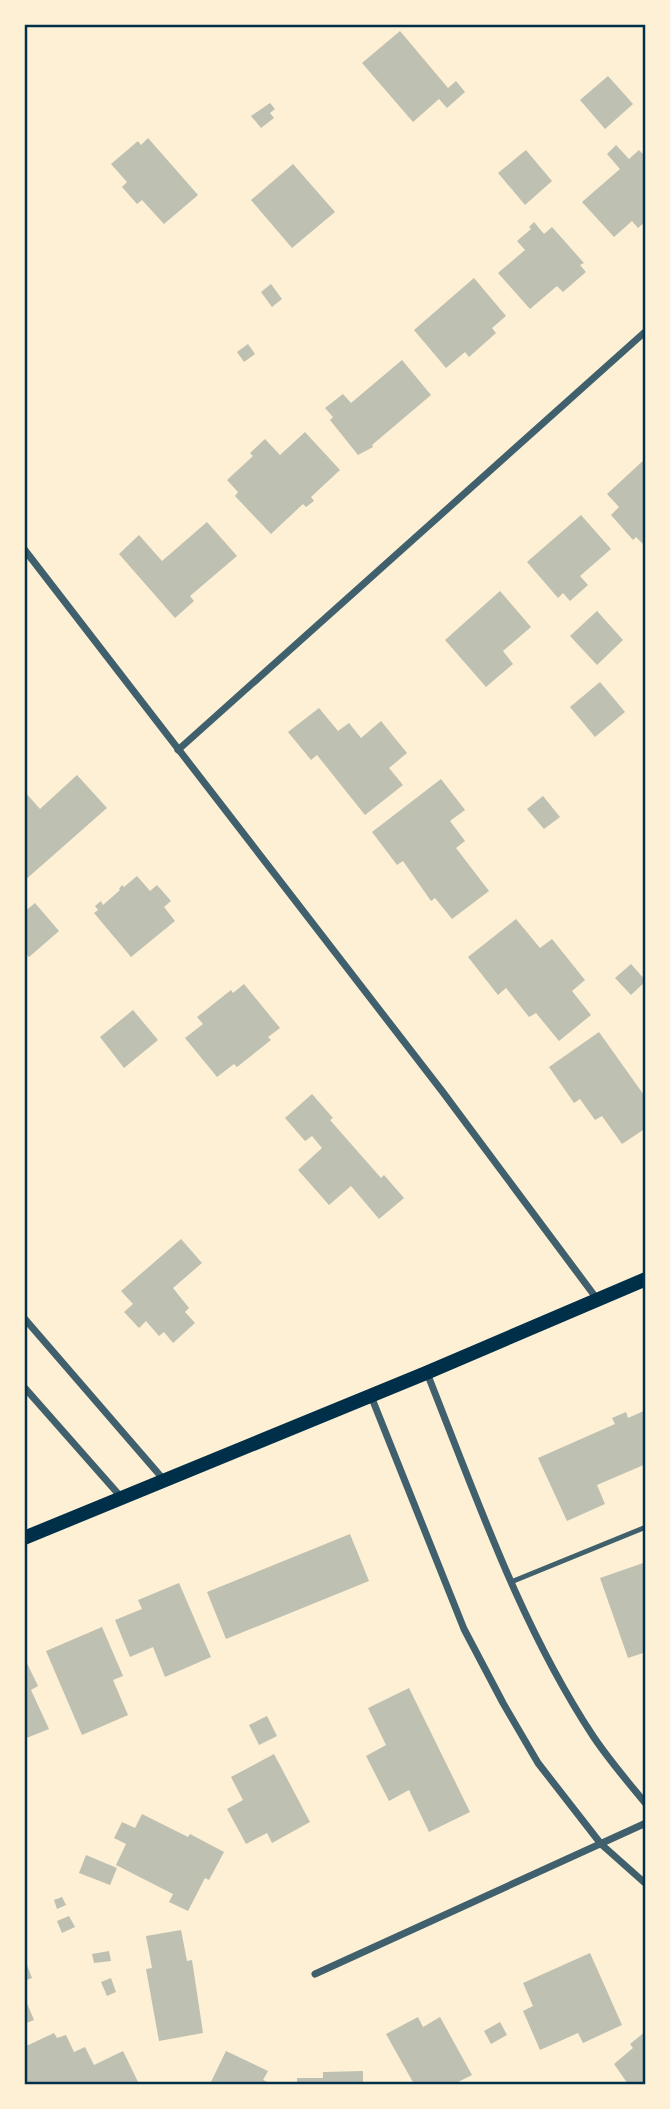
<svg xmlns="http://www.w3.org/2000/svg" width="670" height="2109" viewBox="0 0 670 2109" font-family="'Crimson Pro',serif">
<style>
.building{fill:#bec0b2}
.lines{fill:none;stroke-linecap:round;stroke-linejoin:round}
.service{stroke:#3f606c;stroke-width:5}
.minor{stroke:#3f606c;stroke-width:7}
.secondary{stroke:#003049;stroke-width:14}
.neatline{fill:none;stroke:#003049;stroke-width:2.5}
</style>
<rect width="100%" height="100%" fill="#fdf0d5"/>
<g class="building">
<polygon points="400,31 448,88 456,81 465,92 447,108 439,99 413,122 362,63"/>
<polygon points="608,76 633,104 605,129 580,100"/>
<polygon points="270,103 275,109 270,113 274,118 261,128 251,116"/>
<polygon points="148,138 198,195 164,224 142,200 137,204 122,187 127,182 111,164 138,141 141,145"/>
<polygon points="616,145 629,159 639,150 646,157 646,221 638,228 632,221 614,237 582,202 620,169 607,154"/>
<polygon points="526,150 552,181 525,205 498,173"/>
<polygon points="293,164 335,212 292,248 251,200"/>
<polygon points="534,222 544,234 552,227 584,263 580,265 586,272 563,292 557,286 530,309 498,273 525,250 517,241 531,229 529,227"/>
<polygon points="474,278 506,316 492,328 496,333 469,357 465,352 446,368 414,330"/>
<polygon points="271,284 282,299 272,307 261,292"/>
<polygon points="248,344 255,354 244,362 237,352"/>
<polygon points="402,360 431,395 372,445 373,447 358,455 330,420 333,417 325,408 343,394 351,403"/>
<polygon points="305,432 340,470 311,497 314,501 306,507 303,504 271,534 235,496 238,492 227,480 253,456 250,453 265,439 280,455"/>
<polygon points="646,458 646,542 643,544 636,537 633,540 611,515 619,507 607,494"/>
<polygon points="581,515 611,549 580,576 588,585 570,601 563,593 558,598 527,562"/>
<polygon points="207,522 237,556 190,596 194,601 175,618 119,554 139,535 162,561"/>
<polygon points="500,591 531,627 503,651 513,664 486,687 445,640"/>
<polygon points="597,611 623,640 597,665 570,636"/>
<polygon points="600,682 625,712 595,737 570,707"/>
<polygon points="319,708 338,731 349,723 361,738 381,721 407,753 389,768 403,785 365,815 317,755 311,760 288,732"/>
<polygon points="77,775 107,808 24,881 24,791 40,809"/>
<polygon points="441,779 465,810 450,821 465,841 456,848 489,891 452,919 435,898 431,901 403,861 397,865 372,832"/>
<polygon points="543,796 560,817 544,829 527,809"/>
<polygon points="137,876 150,891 157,885 171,901 164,907 175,921 131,957 94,913 98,910 95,906 101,901 103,905 120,890 119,889 122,885 124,887"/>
<polygon points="35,903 59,931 29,957 24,952 24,912"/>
<polygon points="516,919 540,948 552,939 585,980 572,991 591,1015 559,1041 536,1013 529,1017 506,988 498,995 468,957"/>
<polygon points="631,964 646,981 631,995 615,978"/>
<polygon points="244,984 280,1028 268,1037 271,1040 237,1067 234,1064 217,1077 185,1038 203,1024 197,1017 231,990 233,993"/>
<polygon points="133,1010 158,1040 124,1068 100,1037"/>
<polygon points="599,1032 646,1098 646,1128 622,1144 602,1116 595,1120 580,1099 574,1103 549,1067"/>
<polygon points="312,1094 333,1118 330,1120 381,1178 384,1175 404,1198 379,1219 351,1186 329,1205 298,1170 322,1148 312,1136 305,1141 285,1118"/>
<polygon points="181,1239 202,1263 173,1288 189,1308 185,1312 195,1323 173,1343 164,1332 159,1336 146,1321 139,1328 124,1312 133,1304 121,1291"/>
<polygon points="646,1410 646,1464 597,1485 605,1504 567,1521 538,1458 615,1424 612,1418 626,1412 628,1418"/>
<polygon points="350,1534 369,1581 226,1639 207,1592"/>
<polygon points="646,1562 646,1652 628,1658 600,1578"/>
<polygon points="179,1583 211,1657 165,1677 153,1647 130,1657 115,1620 142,1609 138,1600"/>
<polygon points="102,1627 123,1676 113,1680 128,1715 82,1735 46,1651"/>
<polygon points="24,1657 38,1686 31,1690 49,1729 24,1739"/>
<polygon points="409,1688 470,1812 429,1832 409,1790 389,1801 366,1756 386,1745 368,1708"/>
<polygon points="267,1716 277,1736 259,1745 249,1725"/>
<polygon points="274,1754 310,1822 272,1843 267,1833 246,1844 227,1809 243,1800 231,1777"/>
<polygon points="142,1814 188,1837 190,1834 224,1852 209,1880 205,1878 188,1911 169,1902 173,1894 116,1865 126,1844 114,1838 122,1822 135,1828"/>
<polygon points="86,1855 117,1868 110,1885 79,1873"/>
<polygon points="62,1897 66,1905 57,1909 54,1900"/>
<polygon points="69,1916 75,1927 62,1933 57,1921"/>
<polygon points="181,1930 187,1961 192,1960 203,2033 159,2041 146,1969 152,1968 146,1936"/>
<polygon points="109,1951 111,1961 94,1963 92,1954"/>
<polygon points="590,1953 622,2025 583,2043 578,2033 540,2050 523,2011 533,2006 523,1983"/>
<polygon points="24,1957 32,1978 24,1981"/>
<polygon points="111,1978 116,1992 107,1996 101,1982"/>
<polygon points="24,1996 34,2020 24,2024"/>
<polygon points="418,2017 423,2027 440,2017 472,2075 454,2084 414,2084 386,2034"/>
<polygon points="500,2022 507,2035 491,2044 484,2031"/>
<polygon points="646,2031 646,2084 628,2084 614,2064 633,2048 630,2044"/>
<polygon points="54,2033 57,2038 66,2035 74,2052 85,2047 94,2065 123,2051 139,2084 24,2084 24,2060 27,2059 24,2047"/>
<polygon points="226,2051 268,2071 263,2080 272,2084 210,2084"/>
<polygon points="363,2071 363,2084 297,2084 297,2078 323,2078 323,2072"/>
</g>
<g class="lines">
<polyline class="service" points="511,1582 646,1527"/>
<g class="minor">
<polyline points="24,549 442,1091 597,1299"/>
<polyline points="178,750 646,331"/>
<polyline points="24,1318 164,1480"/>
<path d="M 427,1373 C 476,1496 520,1625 593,1736 C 609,1760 628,1782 646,1804"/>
<polyline points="24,1387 121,1497"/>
<polyline points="371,1396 464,1629 503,1703 538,1763 601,1844 646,1884"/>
<polyline points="315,1974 646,1823"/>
</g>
<polyline class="secondary" points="24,1538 426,1373 646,1279"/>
</g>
<rect width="670" height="2109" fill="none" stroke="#fdf0d5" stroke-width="52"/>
<rect x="26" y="26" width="618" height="2057" class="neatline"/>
</svg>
